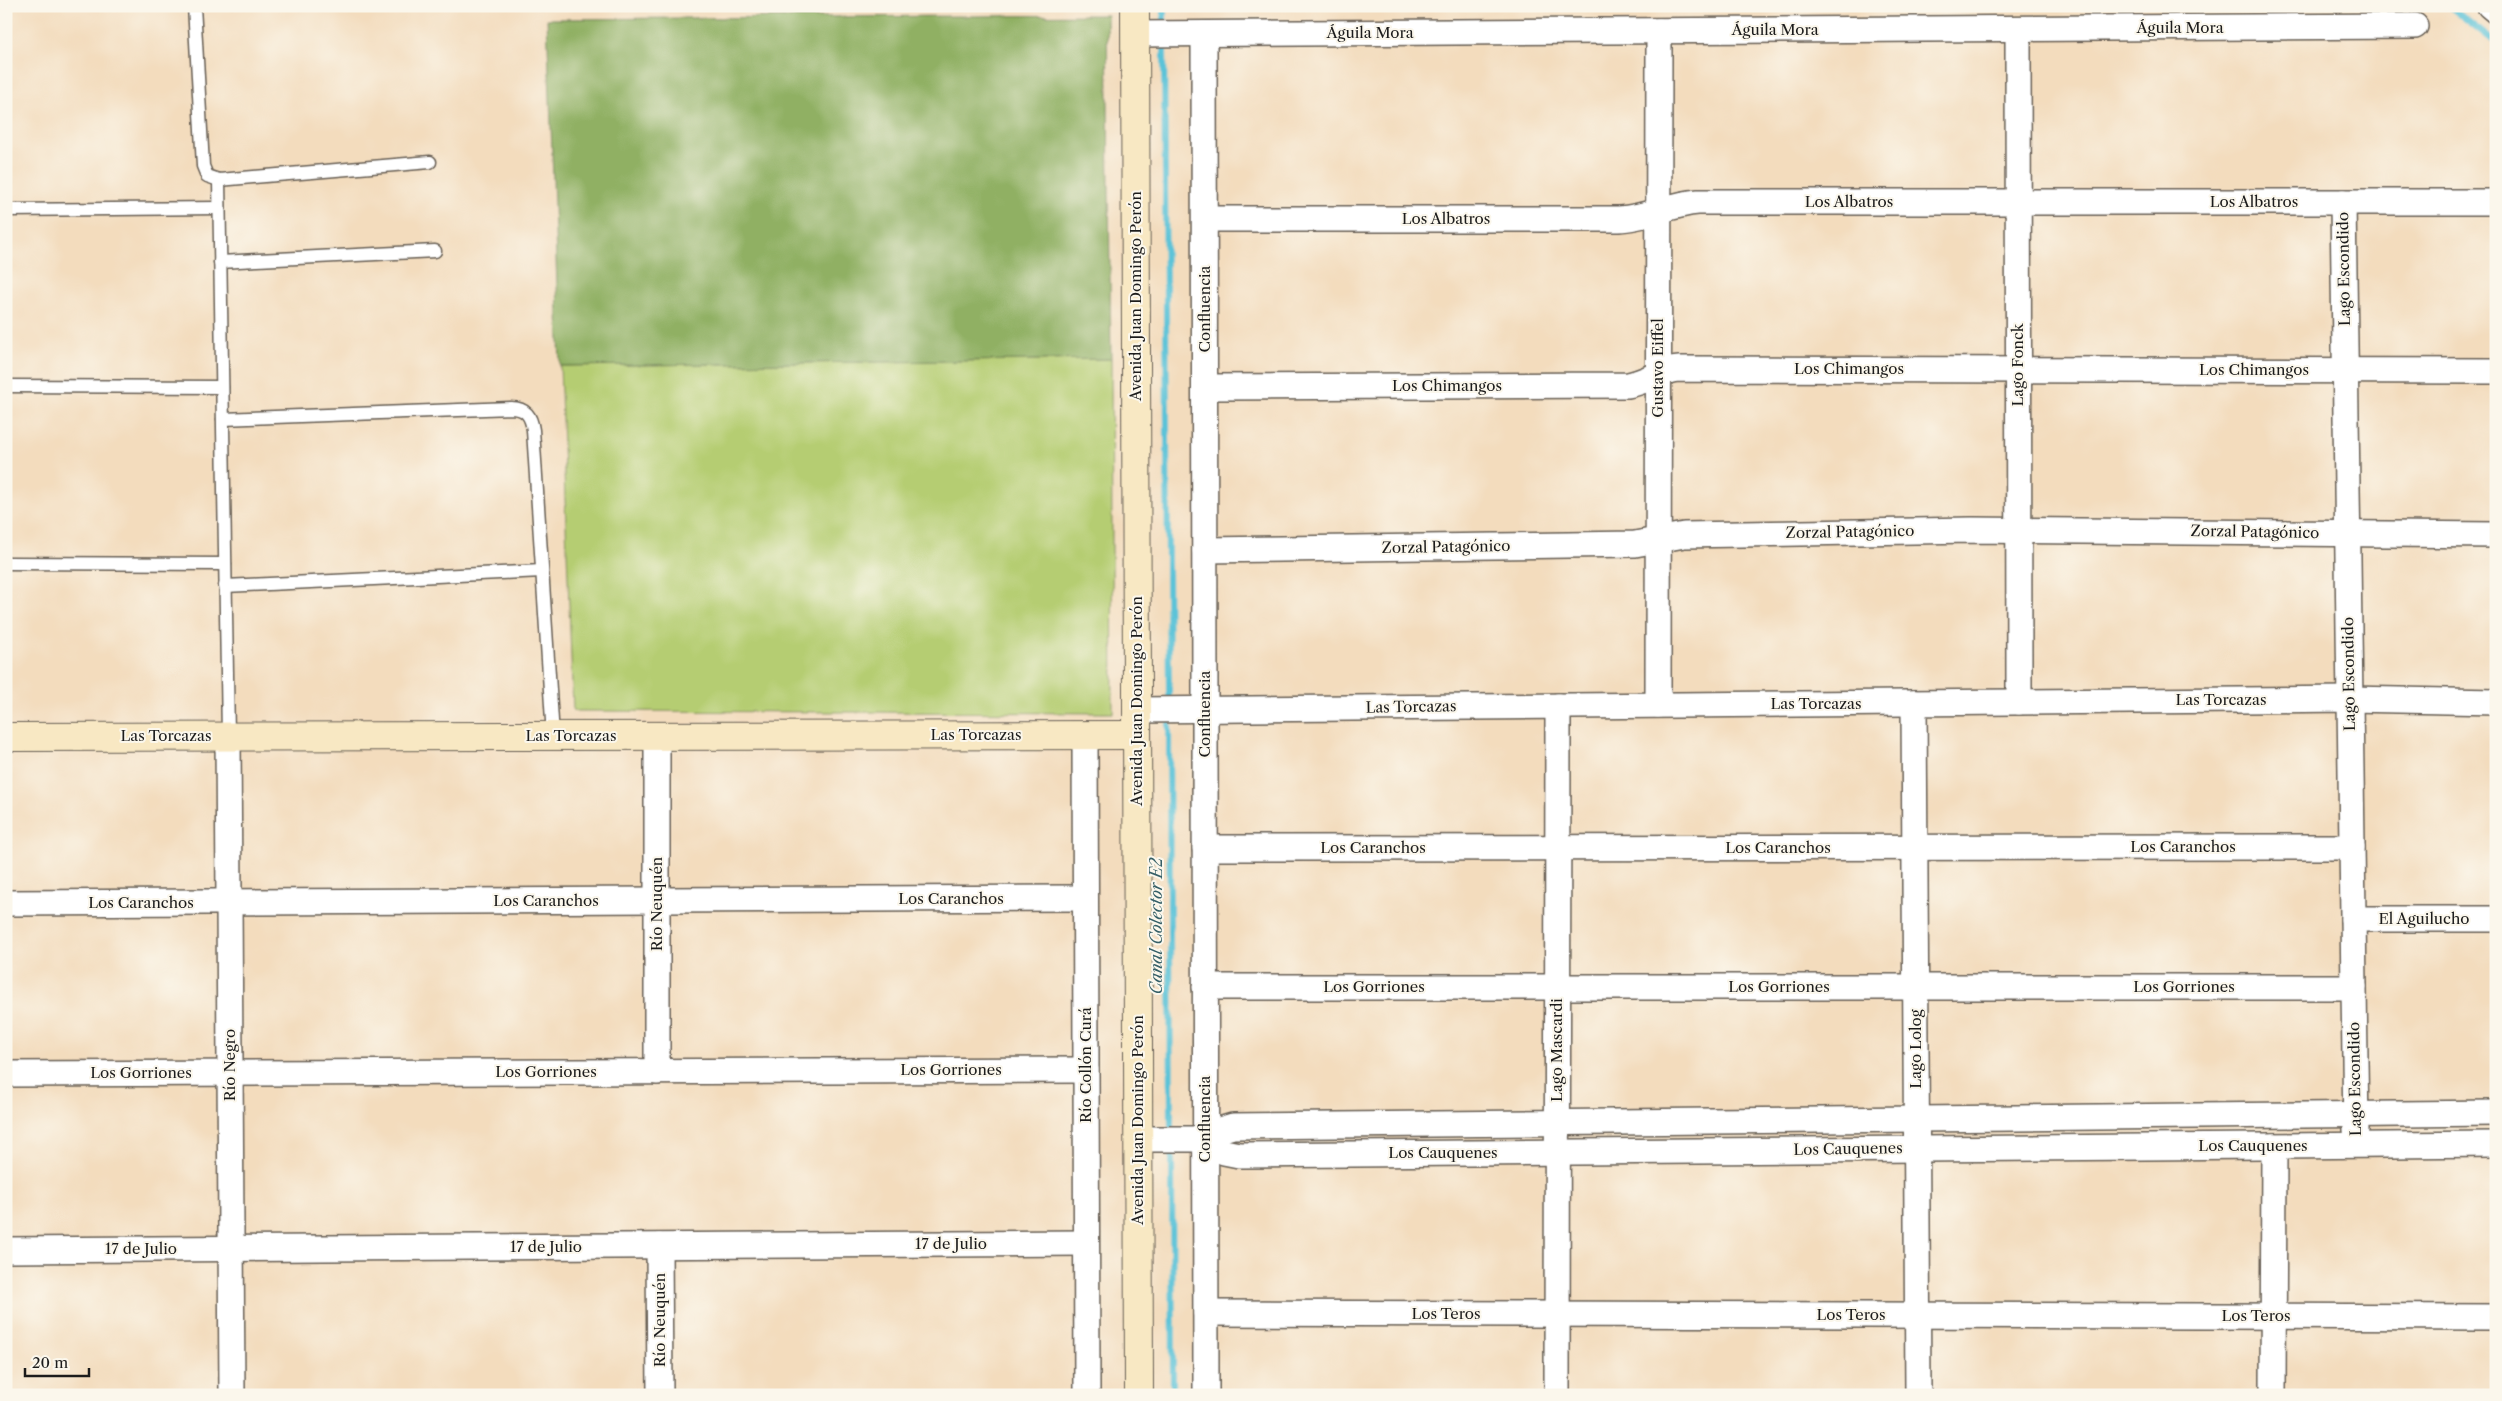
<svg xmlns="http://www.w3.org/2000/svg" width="2502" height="1401" viewBox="0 0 2502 1401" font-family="'Libre Caslon Text',serif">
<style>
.green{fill:#b5cd72;stroke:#687447}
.forest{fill:#90b064;stroke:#566640}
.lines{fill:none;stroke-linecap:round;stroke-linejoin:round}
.stream{stroke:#5bc3d8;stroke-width:6}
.lane-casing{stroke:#675f54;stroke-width:15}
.street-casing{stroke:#675f54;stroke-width:28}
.secondary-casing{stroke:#675f54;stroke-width:30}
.lane{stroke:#fff;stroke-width:12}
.street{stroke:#fff;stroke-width:25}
.secondary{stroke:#f8e8c3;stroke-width:28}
.labels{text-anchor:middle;stroke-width:4;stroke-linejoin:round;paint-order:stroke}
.street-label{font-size:15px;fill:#1c1c1c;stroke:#fbf7ec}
.water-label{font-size:16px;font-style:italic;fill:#355f67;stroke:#fbf7ec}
</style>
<rect width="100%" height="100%" fill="#fbf7ec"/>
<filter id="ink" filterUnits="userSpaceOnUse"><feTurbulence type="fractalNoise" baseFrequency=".02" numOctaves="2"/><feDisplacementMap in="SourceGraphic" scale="10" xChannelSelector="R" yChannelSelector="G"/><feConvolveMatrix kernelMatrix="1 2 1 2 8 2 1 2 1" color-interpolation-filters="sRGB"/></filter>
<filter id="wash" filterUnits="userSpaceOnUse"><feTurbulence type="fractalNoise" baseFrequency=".0096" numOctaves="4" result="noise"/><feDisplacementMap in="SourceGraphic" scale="20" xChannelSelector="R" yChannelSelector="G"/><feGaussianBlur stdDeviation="1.12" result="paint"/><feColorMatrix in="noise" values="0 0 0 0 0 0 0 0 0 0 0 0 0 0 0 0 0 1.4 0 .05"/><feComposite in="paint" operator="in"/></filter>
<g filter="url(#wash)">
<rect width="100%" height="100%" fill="#f3dcbd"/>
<polygon class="green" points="1111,359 1113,713 573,711 560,366"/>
<polygon class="forest" points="1107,15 1111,359 560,366 547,19"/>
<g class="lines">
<g class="stream">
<polyline points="1164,6 1164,21"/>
<polyline points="2449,6 2496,43"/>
<polyline points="1164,45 1169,695"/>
<polyline points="1169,724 1171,1127"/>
<polyline points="1172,1152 1173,1395"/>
</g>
</g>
</g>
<g filter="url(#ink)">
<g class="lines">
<g class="lane-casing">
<g id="lane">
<polyline points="194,6 203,166 207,176 219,180 430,162"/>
<polyline points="219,180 228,736"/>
<polyline points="6,210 219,208"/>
<polyline points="220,262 435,251"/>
<polyline points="6,386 222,387"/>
<path d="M 223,419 L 511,408 C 526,408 531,416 533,430 L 553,736"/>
<polyline points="6,563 225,564"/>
<polyline points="225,586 542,571"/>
</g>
</g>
<g class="street-casing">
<g id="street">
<polyline points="2490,6 2496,11"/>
<polyline points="2018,29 2019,702"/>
<polyline points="1135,34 2415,26"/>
<polyline points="1204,34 1206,1395"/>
<polyline points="2343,202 2356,1130"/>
<path d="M 1205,219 L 1619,219 C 1647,218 1670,204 1698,202 L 2496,202"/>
<path d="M 1205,387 L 1628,385 C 1646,382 1661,370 1679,369 L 2496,371"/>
<polyline points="1205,550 1635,544 1684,535 1972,530 2496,535"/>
<polyline points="1914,703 1918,1395"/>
<polyline points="1658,705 1659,31"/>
<polyline points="1137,710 2350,699 2496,702"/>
<polyline points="657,735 657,1072"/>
<polyline points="1085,735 1087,1395"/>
<polyline points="228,736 232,1395"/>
<polyline points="1205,848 2352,847"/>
<polyline points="6,903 1085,898"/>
<polyline points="2353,919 2496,919"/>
<polyline points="1205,987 2354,987"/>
<polyline points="6,1074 1086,1070"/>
<polyline points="1138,1139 1205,1139 1216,1131 1233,1126 2496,1113"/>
<polyline points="1205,1139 1224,1152 1239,1155 2496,1144"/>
<polyline points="659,1246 660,1395"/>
<polyline points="6,1250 1086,1243"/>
<polyline points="1206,1313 2496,1317"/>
<polyline points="1557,1395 1558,706"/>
<polyline points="2273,1395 2274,1146"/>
</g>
</g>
<g class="secondary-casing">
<g id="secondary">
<polyline points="1135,6 1139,1395"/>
<polyline points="6,737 1137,735"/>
</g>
</g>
<use href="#lane" class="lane"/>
<use href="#street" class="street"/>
<use href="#secondary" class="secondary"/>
</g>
</g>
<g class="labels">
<g class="street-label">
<text x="2180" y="33">Águila Mora</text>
<text x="1775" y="35">Águila Mora</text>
<text x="1370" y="38">Águila Mora</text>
<text x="1849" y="207">Los Albatros</text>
<text x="2254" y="207">Los Albatros</text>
<text x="1446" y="224">Los Albatros</text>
<text transform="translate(2344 269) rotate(-91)" y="5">Lago Escondido</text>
<text transform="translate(1136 296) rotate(-90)" y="5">Avenida Juan Domingo Perón</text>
<text transform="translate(1205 309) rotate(-90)" y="5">Confluencia</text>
<text transform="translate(2018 365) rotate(-90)" y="5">Lago Fonck</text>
<text transform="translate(1658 368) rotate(-90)" y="5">Gustavo Eiffel</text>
<text x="1849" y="374">Los Chimangos</text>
<text x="2254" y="375">Los Chimangos</text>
<text x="1447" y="391">Los Chimangos</text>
<text transform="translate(1850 532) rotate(-1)" y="5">Zorzal Patagónico</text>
<text transform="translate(2255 532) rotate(1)" y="5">Zorzal Patagónico</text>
<text transform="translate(1446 547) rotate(-1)" y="5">Zorzal Patagónico</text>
<text transform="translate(2349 674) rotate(-91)" y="5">Lago Escondido</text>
<text x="2221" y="705">Las Torcazas</text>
<text transform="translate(1137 701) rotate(-90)" y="5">Avenida Juan Domingo Perón</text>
<text x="1816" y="709">Las Torcazas</text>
<text transform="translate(1411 707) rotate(-1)" y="5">Las Torcazas</text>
<text transform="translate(1205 714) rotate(-90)" y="5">Confluencia</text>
<text x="976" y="740">Las Torcazas</text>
<text x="166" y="741">Las Torcazas</text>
<text x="571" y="741">Las Torcazas</text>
<text x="2183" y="852">Los Caranchos</text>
<text x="1373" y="853">Los Caranchos</text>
<text x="1778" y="853">Los Caranchos</text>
<text x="951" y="904">Los Caranchos</text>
<text x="546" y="906">Los Caranchos</text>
<text x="141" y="908">Los Caranchos</text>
<text transform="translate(657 904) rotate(-90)" y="5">Río Neuquén</text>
<text x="2424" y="924">El Aguilucho</text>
<text x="1374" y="992">Los Gorriones</text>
<text x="1779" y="992">Los Gorriones</text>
<text x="2184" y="992">Los Gorriones</text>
<text transform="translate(1916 1049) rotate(-90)" y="5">Lago Lolog</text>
<text transform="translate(1557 1050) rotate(-90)" y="5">Lago Mascardi</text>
<text transform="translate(230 1065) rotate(-90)" y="5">Río Negro</text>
<text transform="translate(1086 1065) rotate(-90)" y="5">Río Collón Curá</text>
<text x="951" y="1075">Los Gorriones</text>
<text x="546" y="1077">Los Gorriones</text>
<text x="141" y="1078">Los Gorriones</text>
<text transform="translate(2355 1079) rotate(-91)" y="5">Lago Escondido</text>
<text transform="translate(1205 1119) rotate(-90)" y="5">Confluencia</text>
<text transform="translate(1138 1120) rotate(-90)" y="5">Avenida Juan Domingo Perón</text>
<text x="2253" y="1151">Los Cauquenes</text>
<text transform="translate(1848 1149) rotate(-1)" y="5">Los Cauquenes</text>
<text x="1443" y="1158">Los Cauquenes</text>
<text x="951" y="1249">17 de Julio</text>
<text x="546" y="1252">17 de Julio</text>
<text x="141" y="1254">17 de Julio</text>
<text x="1446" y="1319">Los Teros</text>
<text x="1851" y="1320">Los Teros</text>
<text x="2256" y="1321">Los Teros</text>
<text transform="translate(660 1320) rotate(-90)" y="5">Río Neuquén</text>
</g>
<g class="water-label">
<text transform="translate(1156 926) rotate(-90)" y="6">Canal Colector E2</text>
</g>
</g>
<rect width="2502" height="1401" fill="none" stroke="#fbf7ec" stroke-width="25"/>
<path d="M25 1368v8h64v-8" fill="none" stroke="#1c1c1c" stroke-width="2.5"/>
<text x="32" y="1368" font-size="15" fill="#1c1c1c" stroke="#fbf7ec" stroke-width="4" paint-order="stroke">20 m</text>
</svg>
